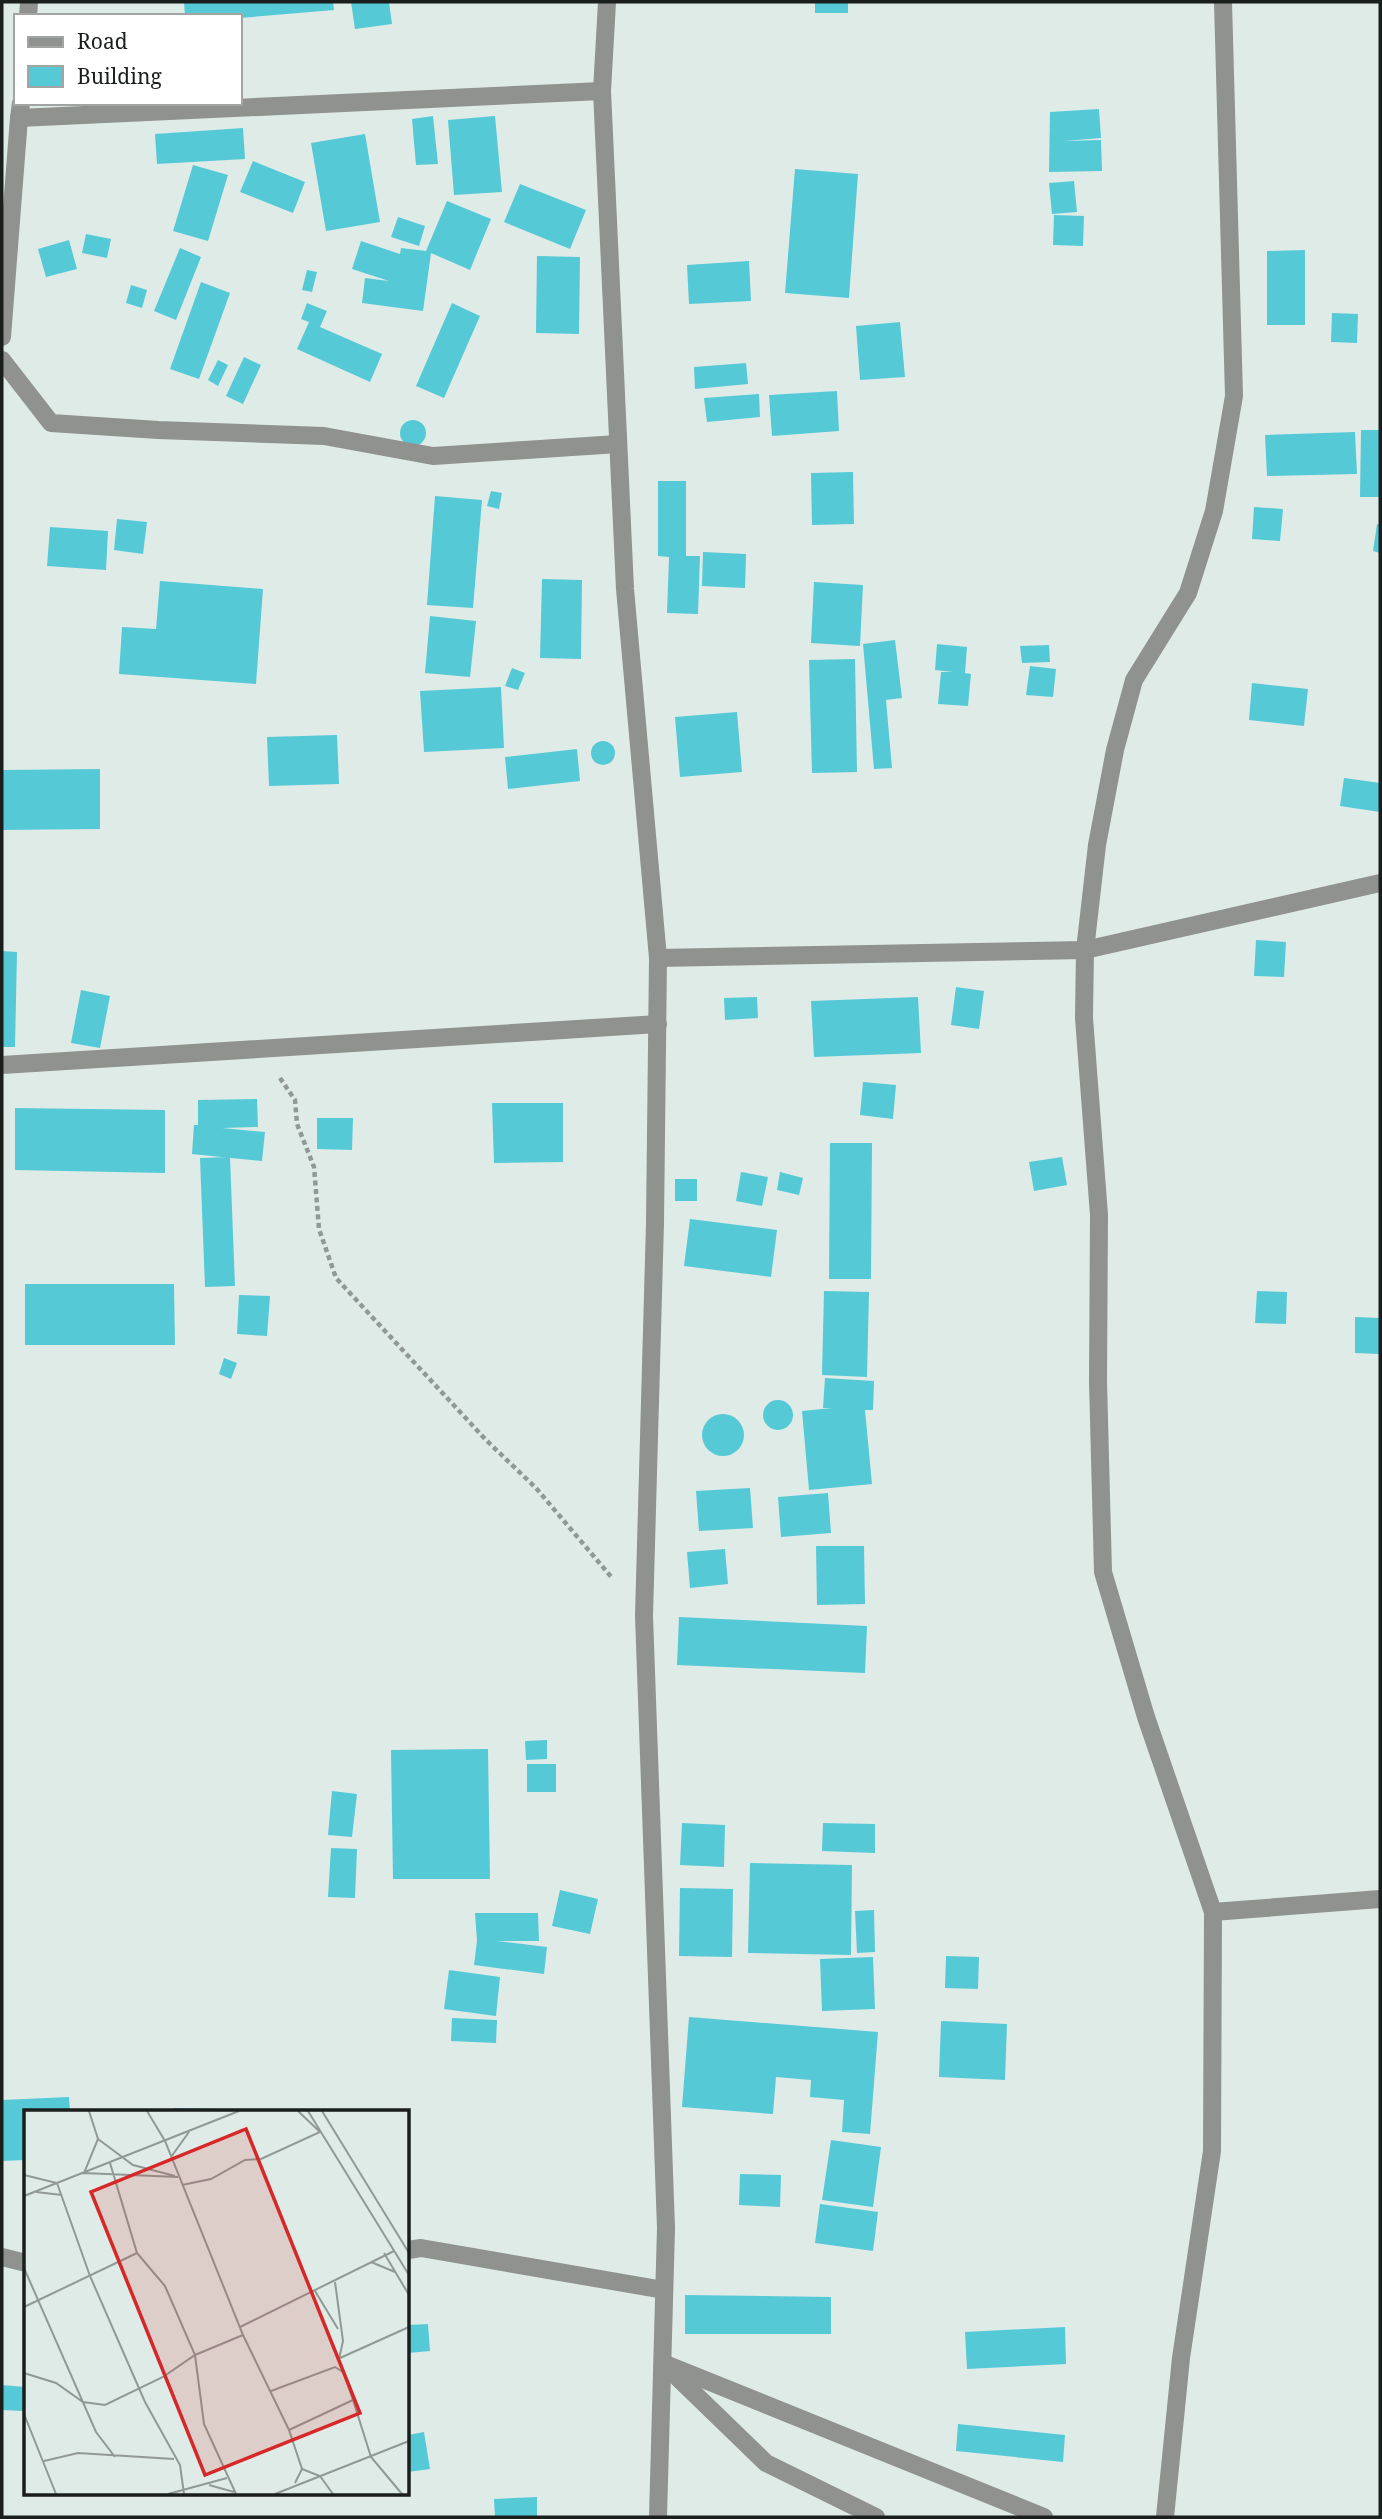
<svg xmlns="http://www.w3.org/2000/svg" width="1382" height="2519" viewBox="0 0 1382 2519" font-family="'Noto Serif',serif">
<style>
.building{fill:#56c9d7}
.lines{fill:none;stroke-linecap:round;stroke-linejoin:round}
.path{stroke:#909996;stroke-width:4.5;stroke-dasharray:5 3.5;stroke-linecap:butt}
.minor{stroke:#8f928f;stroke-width:18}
.inset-road{fill:none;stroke:#909996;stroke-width:2}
.view{fill:#d62828;fill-opacity:0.15;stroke:#d62828;stroke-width:3.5}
.inset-edge{fill:none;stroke:#1a1f1d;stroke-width:3.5}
</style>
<rect width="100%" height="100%" fill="#dfebe7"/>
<g class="building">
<polygon points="184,2 333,2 334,10 240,18 240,16 185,16"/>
<polygon points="351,2 389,2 392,24 355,29"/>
<rect x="815" y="2" width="33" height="11"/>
<polygon points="1099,109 1101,138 1064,141 1101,140 1102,171 1049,172 1050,112"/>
<polygon points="433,116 438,164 416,165 412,119"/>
<polygon points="495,116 502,192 454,195 448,120"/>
<polygon points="243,128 245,159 157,164 155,134"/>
<polygon points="365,134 380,222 326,231 311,143"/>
<polygon points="253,161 305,182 293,213 240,192"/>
<polygon points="193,165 228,175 208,241 173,231"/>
<polygon points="795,169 858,174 849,298 785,293"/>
<polygon points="1074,181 1077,212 1052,214 1049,183"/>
<polygon points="520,184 586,210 570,249 504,222"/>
<polygon points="447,201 491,219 470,270 431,253 423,311 362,303 365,278 389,281 352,269 361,241 400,254 401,248 426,251"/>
<polygon points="1054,215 1084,216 1083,246 1053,245"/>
<polygon points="398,217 425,226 419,246 391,237"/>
<polygon points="86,234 111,239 107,258 82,253"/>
<polygon points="69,240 77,269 46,277 38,249"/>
<polygon points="180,248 201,257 176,320 154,311"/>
<polygon points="1305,250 1305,325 1267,325 1267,251"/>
<polygon points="537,256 580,257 579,334 536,333"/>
<polygon points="749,261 751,301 689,304 687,265"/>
<polygon points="307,270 317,272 312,292 302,290"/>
<polygon points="201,282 230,293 199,379 170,369"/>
<polygon points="131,285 147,290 142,308 126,303"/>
<polygon points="307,303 327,311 320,327 382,354 370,382 297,349 309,322 301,319"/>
<polygon points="452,303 480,316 444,398 416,386"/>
<polygon points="1332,313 1358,314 1357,343 1331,342"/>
<polygon points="900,322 905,377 860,380 856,326"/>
<polygon points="244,357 261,365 243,404 226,396"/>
<polygon points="218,360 228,365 218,386 208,380"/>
<polygon points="746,363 748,384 695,389 694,367"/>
<polygon points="837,391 839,431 772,436 769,395"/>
<polygon points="759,394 760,417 707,422 704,398"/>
<circle cx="413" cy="433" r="13"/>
<polygon points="1361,430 1380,430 1380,497 1360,497"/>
<polygon points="1355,432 1357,474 1267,476 1265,435"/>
<polygon points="853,472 854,524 812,525 811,473"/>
<polygon points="658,481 686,481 686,556 700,556 698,614 667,613 669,557 658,556"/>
<polygon points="491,491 502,493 499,509 487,506"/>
<polygon points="435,496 482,500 473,608 427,605"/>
<polygon points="1254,507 1283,509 1280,541 1252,539"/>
<polygon points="117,519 147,522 143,554 114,550"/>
<polygon points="1377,524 1380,525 1380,553 1373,551"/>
<polygon points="50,527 108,531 106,570 47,566"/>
<polygon points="703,552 746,554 745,588 702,586"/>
<polygon points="542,579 582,580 581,659 540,658"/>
<polygon points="160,581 263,589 256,684 119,674 122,627 156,629"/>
<polygon points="814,582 863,585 860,646 811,643"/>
<polygon points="430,616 476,621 470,677 425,673"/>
<polygon points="895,640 902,698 886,700 892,768 874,769 863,644"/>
<polygon points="937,644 967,647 965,673 971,674 968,706 938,704 941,672 953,672 935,670"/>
<polygon points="1049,645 1050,662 1022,663 1020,646"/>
<polygon points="855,659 857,772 812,773 809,660"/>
<polygon points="1030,666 1056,669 1053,697 1026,695"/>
<polygon points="512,668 525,673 518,690 505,686"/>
<polygon points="1252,683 1308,689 1304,726 1249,720"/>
<polygon points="501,687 504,748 424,752 420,691"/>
<polygon points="737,712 742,772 680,777 675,717"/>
<polygon points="337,735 339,784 269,786 267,737"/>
<circle cx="603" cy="753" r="12"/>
<polygon points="577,749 580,781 508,789 505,757"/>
<polygon points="100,769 100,829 2,830 2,770"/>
<polygon points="1344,778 1380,783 1380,812 1340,806"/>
<polygon points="1256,940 1286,942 1284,977 1254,976"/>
<polygon points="2,951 17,952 15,1047 2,1047"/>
<polygon points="956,987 984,991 979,1029 951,1025"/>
<polygon points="81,990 110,996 100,1048 71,1043"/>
<polygon points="757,997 758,1018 725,1020 724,998"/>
<polygon points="918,997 921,1053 814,1057 811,1001"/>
<polygon points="863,1082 896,1085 893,1119 860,1115"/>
<polygon points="257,1099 258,1127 222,1128 265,1132 262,1161 192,1154 194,1125 198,1125 198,1100"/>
<polygon points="492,1103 563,1103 563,1162 494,1163"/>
<polygon points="15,1108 165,1110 165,1173 15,1170"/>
<polygon points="317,1118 353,1118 352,1150 317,1149"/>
<polygon points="830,1143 872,1143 871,1279 829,1279"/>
<polygon points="230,1157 235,1286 205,1287 200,1158"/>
<polygon points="1062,1157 1067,1185 1034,1191 1029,1162"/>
<polygon points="741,1172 768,1177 762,1206 736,1201"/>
<polygon points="780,1172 803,1178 799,1195 777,1190"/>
<rect x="675" y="1179" width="22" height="22"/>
<polygon points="690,1219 777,1230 771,1277 684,1266"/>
<polygon points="25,1284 174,1284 175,1345 25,1345"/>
<polygon points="824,1291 869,1292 867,1377 822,1375"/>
<polygon points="1257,1291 1287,1292 1286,1324 1255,1323"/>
<polygon points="239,1295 270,1296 267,1336 237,1334"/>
<polygon points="1355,1317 1380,1318 1380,1354 1355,1353"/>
<polygon points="224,1358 237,1363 231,1379 219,1374"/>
<polygon points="825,1378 874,1381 873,1410 865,1410 872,1484 809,1490 802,1411 832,1408 823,1408"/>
<circle cx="778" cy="1415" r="15"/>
<circle cx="723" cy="1435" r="21"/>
<polygon points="750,1488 753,1528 699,1531 696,1491"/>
<polygon points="828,1493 831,1533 781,1537 778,1497"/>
<polygon points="816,1546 864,1546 865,1604 817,1605"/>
<polygon points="725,1549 728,1584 690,1588 687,1552"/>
<polygon points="679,1617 867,1626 865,1673 677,1665"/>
<polygon points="547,1740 547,1759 526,1760 525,1741"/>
<polygon points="488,1749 490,1879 393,1879 391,1750"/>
<rect x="527" y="1764" width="29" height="28"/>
<polygon points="332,1791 357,1794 352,1837 328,1835"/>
<polygon points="682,1823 725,1825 724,1867 680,1865"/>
<polygon points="823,1823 875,1824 875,1853 822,1851"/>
<polygon points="331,1848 357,1849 355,1898 328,1897"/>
<polygon points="750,1863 852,1865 851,1955 748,1953"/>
<polygon points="680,1888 733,1889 732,1957 679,1956"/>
<polygon points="560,1890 598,1899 590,1934 552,1926"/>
<polygon points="874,1910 875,1952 857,1953 855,1911"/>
<polygon points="475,1913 538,1913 539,1941 497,1941 547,1947 544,1974 474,1965 477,1941"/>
<polygon points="946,1956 979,1957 978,1989 945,1988"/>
<polygon points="873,1957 875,2009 822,2011 820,1959"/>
<polygon points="449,1970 500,1977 496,2016 444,2009"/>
<polygon points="689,2017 878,2032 870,2134 842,2132 844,2100 810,2097 811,2080 776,2077 773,2114 682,2107"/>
<polygon points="452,2018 497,2020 496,2043 451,2041"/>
<polygon points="941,2021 1007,2024 1005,2080 939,2077"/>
<polygon points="69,2097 70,2111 26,2111 26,2160 2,2161 2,2100"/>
<polygon points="174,2108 221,2109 221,2111 174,2111"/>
<polygon points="831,2140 881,2147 873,2207 822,2200"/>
<polygon points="740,2174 781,2175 780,2207 739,2205"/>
<polygon points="820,2204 878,2212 873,2251 815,2243"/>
<polygon points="685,2295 831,2297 831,2334 685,2334"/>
<polygon points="428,2324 430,2351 408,2353 408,2325"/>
<polygon points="1065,2327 1066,2364 967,2369 965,2332"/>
<polygon points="2,2385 25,2387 23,2411 2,2410"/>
<polygon points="958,2424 1065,2435 1063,2462 956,2451"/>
<polygon points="424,2432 430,2469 408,2472 408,2435"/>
<polygon points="537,2497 537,2517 495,2517 494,2499"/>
</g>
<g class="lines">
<polyline class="path" points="280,1078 295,1100 297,1124 314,1167 319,1229 336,1278 486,1440 536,1488 613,1579"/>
<g class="minor">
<polyline points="607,2 602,91 625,589 658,958 655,1223 644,1616 666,2228 658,2517"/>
<polyline points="28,16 29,2"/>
<polyline points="21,103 19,118 602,91"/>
<polyline points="2,337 19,118"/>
<polyline points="2,360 51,423 158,430 324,436 433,456 618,444"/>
<polyline points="658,958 1085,950 1380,883"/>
<polyline points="2,1065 658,1024"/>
<polyline points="1213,1912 1380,1899"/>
<polyline points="408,2250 421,2248 664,2290"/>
<polyline points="2,2257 26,2263"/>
<polyline points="663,2363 1044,2517"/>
<polyline points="671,2371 766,2463 876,2517"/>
<polyline points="1165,2517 1181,2358 1212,2151 1213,1912 1146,1717 1103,1572 1098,1381 1099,1215 1084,1018 1085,950 1097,845 1115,750 1134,680 1188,593 1214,511 1234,396 1223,2"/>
</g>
</g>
<g transform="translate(24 2110)">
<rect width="385" height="385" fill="#dfebe7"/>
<path class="inset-road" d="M 65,1 L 74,29 L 60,63 L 154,67M 123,1 L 141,31 L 219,225 L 265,320 L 278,359 L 271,373M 284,1 L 385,165M 298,1 L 385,143M 74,29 L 109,55 L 151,66M 147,47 L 165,22M 86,53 L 113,143 L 141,176 L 171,245 L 180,314 L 212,384M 0,65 L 33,73 L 66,166 L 121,292 L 156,355 L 160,384M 158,75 L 187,69 L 221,50 L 237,49 L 296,22 L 274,1M 12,82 L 38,85M 0,86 L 215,1M 360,143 L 385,185M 347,152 L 371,162M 0,158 L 72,322 L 91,347M 311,172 L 319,231 L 315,249 L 329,290M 291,181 L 314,219M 0,197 L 113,143M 216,217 L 370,141M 316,248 L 385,217M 0,263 L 32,273 L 59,292 L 81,295 L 139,267 L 171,245 L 219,225M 247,281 L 311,257 L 319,262M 0,304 L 32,384M 265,320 L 329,290 L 347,347 L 378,384M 20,351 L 54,343 L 150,349M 278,359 L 296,366 L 309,384M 185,375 L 210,382M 144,384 L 203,368M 251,384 L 385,331"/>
<path class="view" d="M 222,19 L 336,303 L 181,365 L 67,82 Z"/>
<rect width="385" height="385" class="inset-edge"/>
</g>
<rect width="1382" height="2519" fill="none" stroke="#1a1f1d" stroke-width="7"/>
<rect x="14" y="14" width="228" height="91" fill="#ffffff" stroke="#a3a5a5" stroke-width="2"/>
<rect x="28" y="37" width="35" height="10" fill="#8f928f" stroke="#a3a5a5" stroke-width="2"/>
<text x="77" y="49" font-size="21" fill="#1a1f1d">Road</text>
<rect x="28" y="66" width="35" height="21" fill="#56c9d7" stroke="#a3a5a5" stroke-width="2"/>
<text x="77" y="84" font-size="21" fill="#1a1f1d">Building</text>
</svg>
